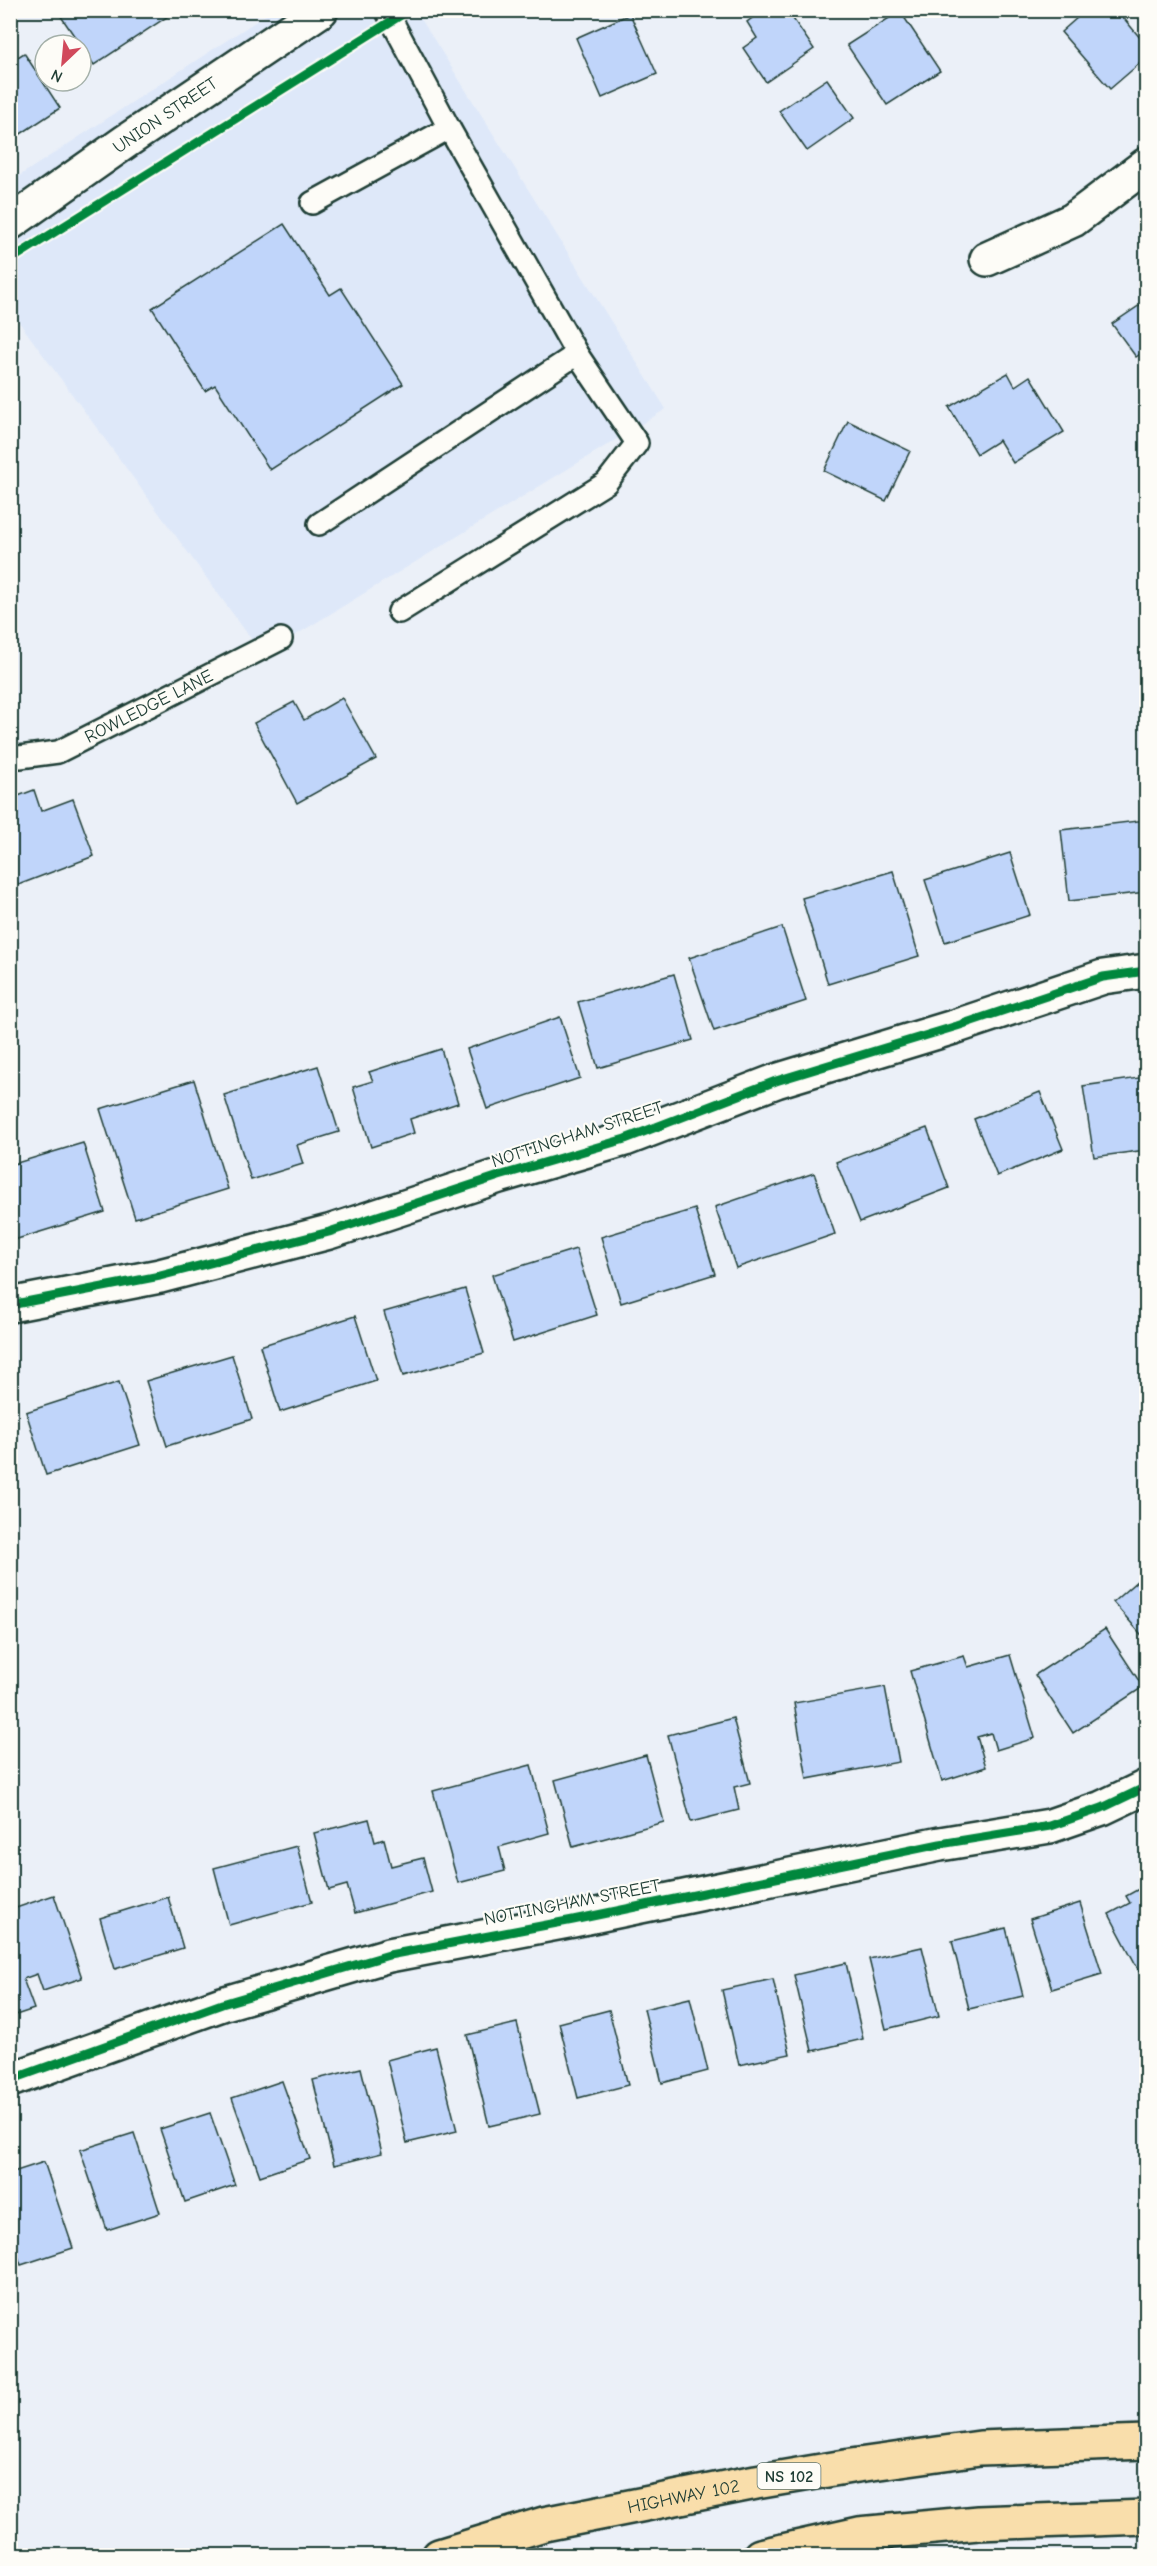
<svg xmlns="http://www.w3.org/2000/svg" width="1157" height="2566" viewBox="0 0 1157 2566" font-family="'Comic Neue',sans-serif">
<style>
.built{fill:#dee8f9}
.building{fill:#c0d5fa;stroke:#1f3d34;stroke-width:1.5}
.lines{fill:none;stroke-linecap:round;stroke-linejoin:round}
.service-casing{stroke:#1f3d34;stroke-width:26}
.minor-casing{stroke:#1f3d34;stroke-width:38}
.motorway-casing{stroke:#1f3d34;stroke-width:38}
.path{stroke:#1f3d34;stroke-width:4;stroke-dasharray:1.5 4.5;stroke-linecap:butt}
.service{stroke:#fdfcf7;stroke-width:21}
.minor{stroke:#fdfcf7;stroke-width:33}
.motorway{stroke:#f9deab;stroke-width:33}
.cycleway-casing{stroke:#fdfcf7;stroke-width:13}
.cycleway{stroke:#00873e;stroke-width:9}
.labels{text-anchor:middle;stroke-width:4.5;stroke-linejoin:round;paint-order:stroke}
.shield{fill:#fdfcf7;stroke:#62766e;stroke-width:1.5}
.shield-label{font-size:16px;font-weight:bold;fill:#1f3d34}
.street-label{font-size:18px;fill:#1f3d34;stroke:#fdfcf7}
</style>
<rect width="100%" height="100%" fill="#ebf0f8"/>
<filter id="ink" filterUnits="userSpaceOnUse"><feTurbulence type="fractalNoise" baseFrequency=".0167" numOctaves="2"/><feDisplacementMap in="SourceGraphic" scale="12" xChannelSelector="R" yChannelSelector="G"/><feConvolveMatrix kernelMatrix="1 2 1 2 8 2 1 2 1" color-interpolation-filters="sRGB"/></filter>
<g filter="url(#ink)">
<polygon class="built" points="272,11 416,11 666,409 263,655 11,311 10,182"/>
<g class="building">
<polygon points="60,10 175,10 176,11 94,65 58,12"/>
<polygon points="763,10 787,10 814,49 766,82 743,48 757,38 747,22"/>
<polygon points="1086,10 1117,10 1146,45 1146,58 1110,89 1061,32"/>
<polygon points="900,11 940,71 887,105 847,45"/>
<polygon points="630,14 657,74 602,98 576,38"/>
<polygon points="24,53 60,108 10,141 10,62"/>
<polygon points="827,79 854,118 807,151 779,111"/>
<polygon points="284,224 330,295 341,288 403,384 270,470 215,385 205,391 152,308"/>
<polygon points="1146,301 1146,350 1136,357 1112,324"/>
<polygon points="1008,373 1015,386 1030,376 1064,432 1013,463 999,440 977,454 949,407"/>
<polygon points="848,421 910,451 886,501 824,471"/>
<polygon points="342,698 376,759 297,803 254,723 294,702 304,720"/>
<polygon points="34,790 41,811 73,799 94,856 18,885 10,864 10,799"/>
<polygon points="1146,820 1146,892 1069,901 1061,830"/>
<polygon points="1010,853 1030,915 945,942 925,880"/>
<polygon points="893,871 919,956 828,984 802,898"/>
<polygon points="782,927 806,1001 714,1031 689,958"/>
<polygon points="674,974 693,1040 598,1068 578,1002"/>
<polygon points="560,1017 580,1078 487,1109 467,1049"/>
<polygon points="441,1049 458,1103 410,1119 414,1133 371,1147 353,1087 373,1081 369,1072"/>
<polygon points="318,1066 339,1132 297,1145 303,1164 251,1180 224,1095"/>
<polygon points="1146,1077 1146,1150 1094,1157 1083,1086"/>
<polygon points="194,1080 228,1189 135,1218 100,1109"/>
<polygon points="1040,1092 1063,1149 997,1176 974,1119"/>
<polygon points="927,1128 949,1188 860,1222 836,1162"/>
<polygon points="83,1143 105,1212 14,1240 10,1228 10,1165"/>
<polygon points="814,1173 835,1234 736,1268 715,1207"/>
<polygon points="695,1209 715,1274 621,1303 601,1237"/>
<polygon points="576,1249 597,1315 513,1342 492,1275"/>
<polygon points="465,1289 484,1353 403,1376 384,1312"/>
<polygon points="355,1316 376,1381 280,1412 260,1346"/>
<polygon points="232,1355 252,1419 167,1446 146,1381"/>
<polygon points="119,1382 140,1445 46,1475 26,1412"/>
<polygon points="1146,1573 1146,1640 1113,1602"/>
<polygon points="1105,1629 1143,1687 1073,1733 1035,1675"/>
<polygon points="1010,1655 1035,1738 996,1750 991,1733 977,1737 986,1767 942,1781 910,1671 964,1656 968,1667"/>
<polygon points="885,1687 899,1762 807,1779 794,1703"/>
<polygon points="733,1718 750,1783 734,1787 739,1810 691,1822 668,1735"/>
<polygon points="646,1755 664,1822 573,1847 555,1780"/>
<polygon points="531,1765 549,1833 499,1847 505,1871 458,1883 433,1791"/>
<polygon points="369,1819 375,1842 384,1839 391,1866 423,1858 432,1892 355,1913 347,1885 329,1890 314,1833"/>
<polygon points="297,1846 312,1902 229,1925 214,1868"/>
<polygon points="1146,1885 1146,1977 1143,1978 1109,1914 1130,1903 1126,1896"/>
<polygon points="54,1895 82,1978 43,1991 37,1974 23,1979 34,2009 10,2017 10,1910"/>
<polygon points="168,1897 183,1948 115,1969 100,1918"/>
<polygon points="1080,1903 1102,1974 1052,1989 1030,1919"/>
<polygon points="1006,1928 1023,1996 969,2009 952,1941"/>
<polygon points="922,1947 939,2016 886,2029 869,1959"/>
<polygon points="846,1963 863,2039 812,2051 794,1975"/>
<polygon points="773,1979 790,2054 739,2065 722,1990"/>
<polygon points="690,1998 708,2071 662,2083 644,2009"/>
<polygon points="609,2010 628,2085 578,2098 559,2023"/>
<polygon points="517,2023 540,2114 489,2126 467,2035"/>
<polygon points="436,2047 457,2131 407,2143 387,2060"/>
<polygon points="361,2068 382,2153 334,2165 313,2080"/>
<polygon points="282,2081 310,2159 260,2176 232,2098"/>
<polygon points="210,2113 235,2185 185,2202 160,2129"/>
<polygon points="134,2133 160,2213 107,2230 80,2150"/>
<polygon points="44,2162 73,2248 21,2265 10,2233 10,2173"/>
</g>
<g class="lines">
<g class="service-casing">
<g id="service">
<polyline points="386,10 449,128 577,354 637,443 606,483 399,612"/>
<polyline points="312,203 449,128"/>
<polyline points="319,524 577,354"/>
<path id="s1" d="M 10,756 L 20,757 L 58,752 L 281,639"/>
</g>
</g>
<g class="minor-casing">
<g id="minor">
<path id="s2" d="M 10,223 L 125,142 L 321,10"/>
<polyline points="987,259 1073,220 1146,165"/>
<polyline points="10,1305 160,1276 329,1232 499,1176 625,1139 776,1081 957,1026 1103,977 1146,971"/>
<polyline points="10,2080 222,2004 389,1955 573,1920 940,1844 1050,1826 1102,1808 1146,1787"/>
</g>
</g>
<g class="motorway-casing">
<g id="motorway">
<path id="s3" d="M 439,2556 L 544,2524 L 756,2482 L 851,2466 L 980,2448 L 1146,2442"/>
<polyline points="760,2556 859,2534 978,2523 1146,2517"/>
</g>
</g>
<polyline class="path" points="237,118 363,40"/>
<use href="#service" class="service"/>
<use href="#minor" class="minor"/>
<use href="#motorway" class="motorway"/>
<g class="cycleway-casing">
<g id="cycleway">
<polyline points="10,260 409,10"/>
<polyline points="10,1305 160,1276 329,1232 499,1176 625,1139 776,1081 957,1026 1103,977 1146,971"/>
<polyline points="10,2080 222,2004 389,1955 573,1920 940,1844 1050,1826 1102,1808 1146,1787"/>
</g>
</g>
<use href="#cycleway" class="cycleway"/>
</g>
</g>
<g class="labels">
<rect class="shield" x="757.5" y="2463" width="63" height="26" rx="4.5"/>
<g class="shield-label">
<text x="789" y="2482">NS 102</text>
</g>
<g class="street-label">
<text dy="6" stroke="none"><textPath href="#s2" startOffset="189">UNION STREET</textPath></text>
<text dy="6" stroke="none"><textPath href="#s1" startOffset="150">ROWLEDGE LANE</textPath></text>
<text transform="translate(577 1134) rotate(-18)" y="6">NOTTINGHAM STREET</text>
<text transform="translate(572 1902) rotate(-11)" y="6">NOTTINGHAM STREET</text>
<text dy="6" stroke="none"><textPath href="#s3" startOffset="252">HIGHWAY 102</textPath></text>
</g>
</g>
<rect width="1157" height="2566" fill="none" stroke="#fdfcf7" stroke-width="36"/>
<rect x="18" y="18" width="1121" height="2530" fill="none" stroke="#1f3d34" stroke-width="2" filter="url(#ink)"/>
<g transform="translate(63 63) rotate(206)"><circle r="28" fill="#fdfcf7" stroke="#a4b0a9" stroke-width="1.5"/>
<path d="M0-4.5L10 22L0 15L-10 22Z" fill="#d1495b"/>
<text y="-9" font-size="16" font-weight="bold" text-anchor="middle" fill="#1f3d34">N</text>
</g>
</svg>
